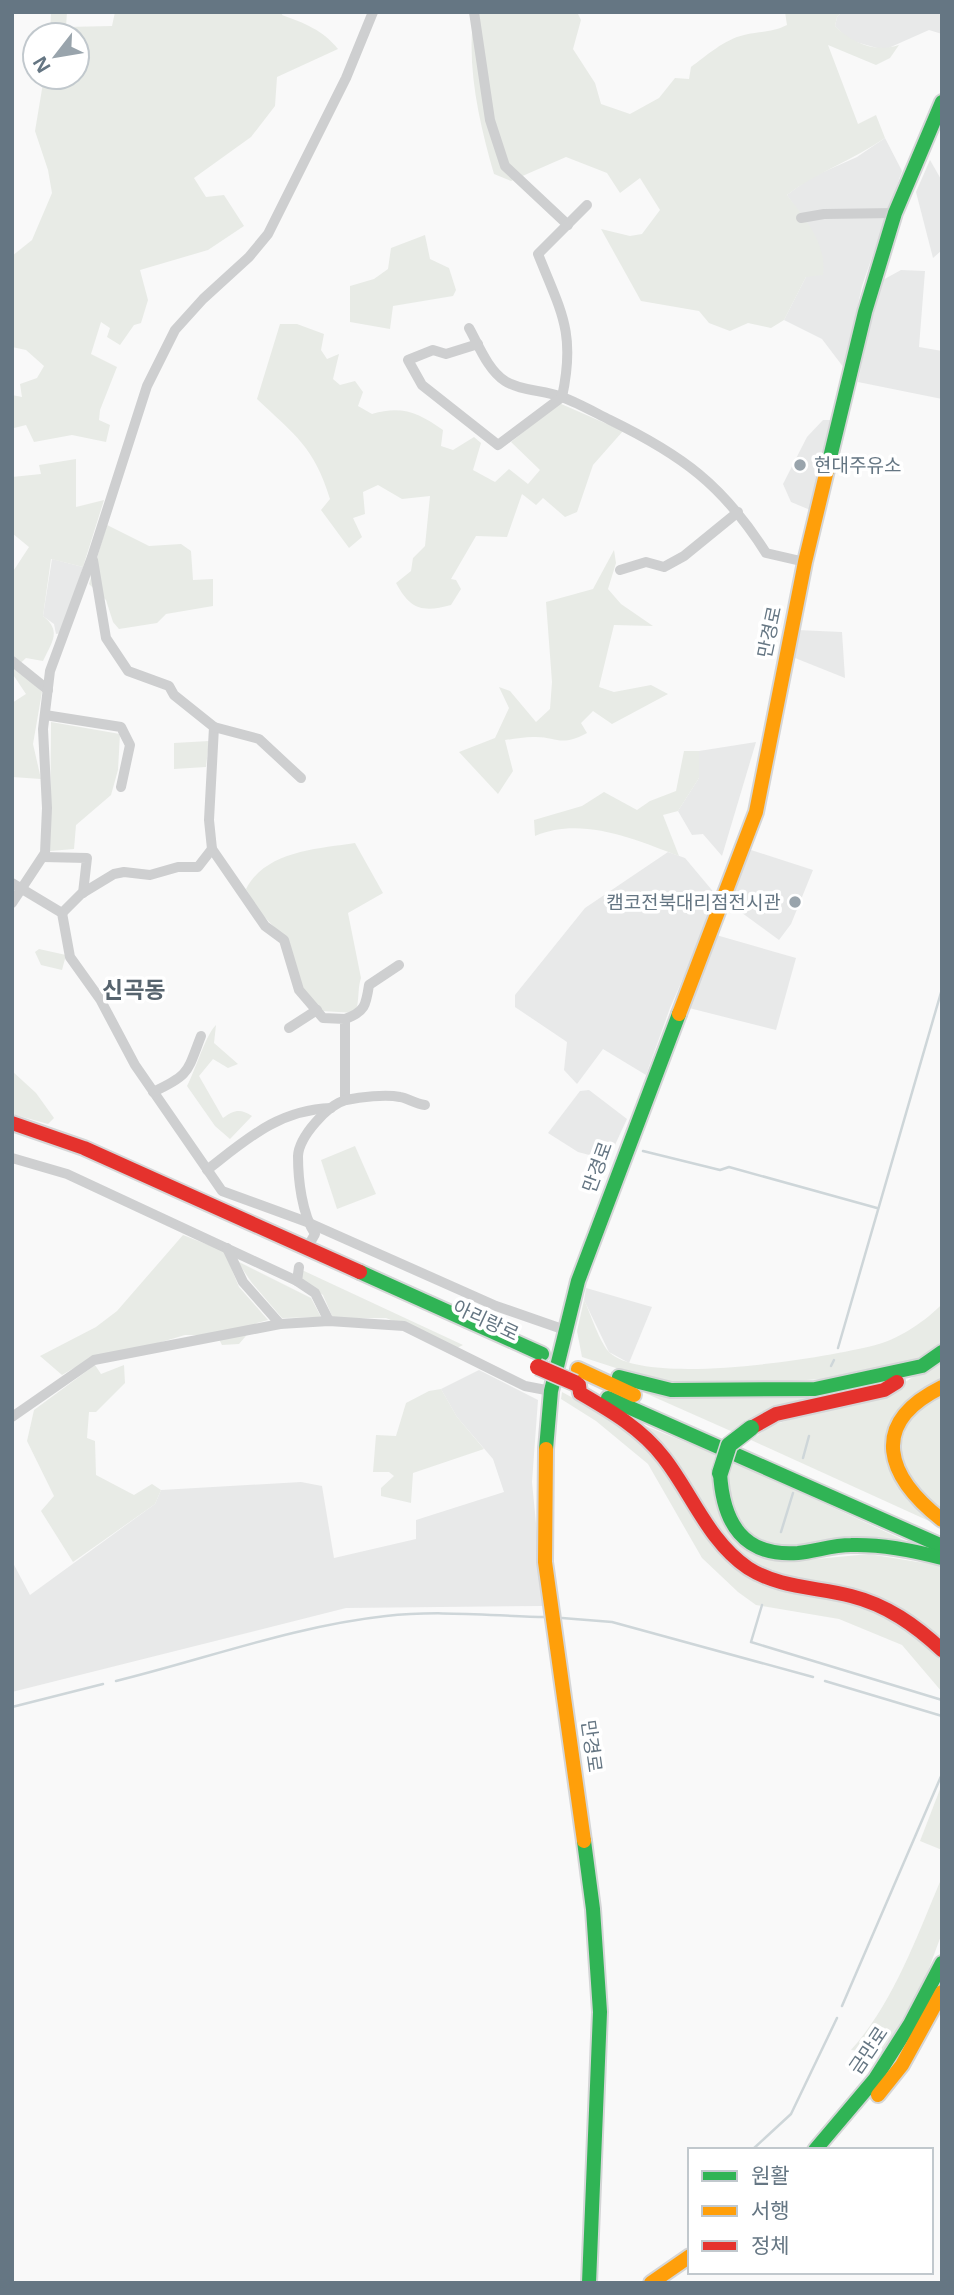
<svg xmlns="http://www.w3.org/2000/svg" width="954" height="2295" viewBox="0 0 954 2295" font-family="'Open Sans','Noto Sans KR',sans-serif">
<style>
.built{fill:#e8e9e9}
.green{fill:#e8ebe6}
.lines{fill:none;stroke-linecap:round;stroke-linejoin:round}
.stream{stroke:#ced6d9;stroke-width:2.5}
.fast-casing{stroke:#d5d6d7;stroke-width:18}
.slow-casing{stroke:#d5d6d7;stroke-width:18}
.jam-casing{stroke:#d5d6d7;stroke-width:18}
.street{stroke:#cecfd0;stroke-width:10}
.fast{stroke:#30b455;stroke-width:14}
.slow{stroke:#ff9f0a;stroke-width:14}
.jam{stroke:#e5322d;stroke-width:14}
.fast-bridge-casing{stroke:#d5d6d6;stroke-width:19;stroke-linecap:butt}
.jam-bridge-casing{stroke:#d5d6d6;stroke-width:19;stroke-linecap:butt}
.fast-bridge{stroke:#30b455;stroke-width:16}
.jam-bridge{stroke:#e5322d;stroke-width:16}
.poi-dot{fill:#99a4ac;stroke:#fff;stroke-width:2.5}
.labels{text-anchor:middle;stroke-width:7;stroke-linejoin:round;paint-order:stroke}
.poi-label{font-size:19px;fill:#657683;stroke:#fff;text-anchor:start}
.street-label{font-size:19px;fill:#657683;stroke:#fff}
.quarter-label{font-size:23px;font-weight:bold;fill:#57646e;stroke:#fff}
</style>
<rect width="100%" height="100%" fill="#f9f9f9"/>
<g class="built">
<polygon points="842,12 942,12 942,34 929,30 884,50 849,40 835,26 837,17"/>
<polygon points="885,138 902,171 862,286 844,368 822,339 784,320 806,277 800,214 787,195 810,178 857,157"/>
<polygon points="930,160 942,181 942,250 933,258 916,192"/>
<polygon points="901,270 925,271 919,347 942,351 942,399 858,382 875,297 881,281"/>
<polygon points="823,420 833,420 815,512 791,502 783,484 807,437"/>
<polygon points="52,559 83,567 61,633 56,634 54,624 43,616"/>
<polygon points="797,630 842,632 845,678 795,658"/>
<polygon points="756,742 722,856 703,834 692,835 678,811 699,778 699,751"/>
<polygon points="748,849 813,870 791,924 779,940 727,902"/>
<polygon points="668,852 685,858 716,895 712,912 670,1008 646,1075 603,1049 577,1084 564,1070 567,1042 515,1007 515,995 585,908"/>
<polygon points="716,935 796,958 776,1030 689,1008"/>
<polygon points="589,1090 627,1119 608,1160 578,1152 548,1133 580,1091"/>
<polygon points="586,1288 652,1307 629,1363 609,1352 584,1300"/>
<polygon points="479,1370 538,1400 532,1482 544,1606 346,1608 12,1692 12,1561 30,1595 155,1504 161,1490 301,1482 322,1486 334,1558 416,1539 416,1520 504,1492 493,1459 457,1417 441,1389"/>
</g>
<g class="green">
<path d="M 51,12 L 67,12 L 66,27 L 112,26 L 115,12 L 283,12 L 282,15 C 304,23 323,30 338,49 L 277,77 L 275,106 L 251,137 L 194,178 L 206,197 L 224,195 L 244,226 L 208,250 L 140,270 L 148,300 L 141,323 L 134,325 L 120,345 L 107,337 L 110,328 L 101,322 L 91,354 L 117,367 L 100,410 L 99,420 L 110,425 L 106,442 L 72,435 L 34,442 L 26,425 L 14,428 L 12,395 L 22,397 L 20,384 L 37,378 L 44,366 L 26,350 L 12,347 L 12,256 L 32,240 L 52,193 L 48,170 L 35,131 L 44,77 L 77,77 L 77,35 L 50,35 Z"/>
<path d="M 474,12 L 577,12 L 581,20 L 573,49 L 595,83 L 601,104 L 630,114 L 659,98 L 675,78 L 689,79 L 691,67 C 706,56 725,39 744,35 C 760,31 771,33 787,25 L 785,12 L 842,12 L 837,17 L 835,26 C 852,43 875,53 899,45 L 890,58 L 876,65 L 828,45 L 858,124 L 876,115 L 885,138 C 853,160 817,172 787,195 C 805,219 827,243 823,275 L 806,277 L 784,320 L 771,328 L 748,323 L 730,331 L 709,323 L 699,311 L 641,301 L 601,229 L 630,236 L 642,234 L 660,210 L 640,178 L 620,193 L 607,173 L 566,157 L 511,181 L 494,174 C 479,122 466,66 474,12 Z"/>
<polygon points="425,235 430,259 449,268 456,290 453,296 393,306 390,329 350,322 350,286 374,279 388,269 391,248"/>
<path d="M 280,324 L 297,324 L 324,334 L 321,350 L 327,359 L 339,354 L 333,379 L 340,385 L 355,381 L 363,392 L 358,406 L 372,414 C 402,405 419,413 443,430 L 441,446 L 453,450 L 474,437 L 481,443 L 473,470 L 495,482 L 509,469 L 528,484 L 540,470 L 511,442 L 559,403 L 623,431 L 593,465 L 577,512 L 565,517 L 543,498 L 536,505 L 522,494 L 507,537 L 476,536 L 451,579 L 456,580 L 461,589 L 451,605 C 422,613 410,609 396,583 L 411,571 L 413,558 L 425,546 L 430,496 L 402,499 L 378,485 L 363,492 L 365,514 L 353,518 L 362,537 L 349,548 L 321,510 L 330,499 C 314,447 295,435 257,399 Z"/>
<path d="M 76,459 L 76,507 L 104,500 L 83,567 L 51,559 L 43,616 C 62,631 52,642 43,661 L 26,658 L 15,668 L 42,692 L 33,744 L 41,779 L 12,777 L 12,703 L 26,694 L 12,673 L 12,573 L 29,547 L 12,533 L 12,477 L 41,474 L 39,465 Z"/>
<polygon points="107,525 149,546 181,544 191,551 193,580 213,579 213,606 166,614 157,623 119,629 113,622 106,600 89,584"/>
<path d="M 614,550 L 616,563 L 608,589 L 621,604 L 653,626 L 614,625 L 599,687 L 614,692 L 651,685 L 668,694 L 612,724 L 593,711 L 581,723 L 587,733 C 559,748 557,736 533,737 C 524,737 514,739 505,740 L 513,771 L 498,794 L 459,752 L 495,738 L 509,708 L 499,687 L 510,691 L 536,722 L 550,709 L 552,682 L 546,602 L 593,589 Z"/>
<polygon points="51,722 120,734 118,770 111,795 76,825 74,849 50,851"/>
<polygon points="209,741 206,767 174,769 174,743"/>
<path d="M 684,751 L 699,751 L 699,778 L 678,811 L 663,815 L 679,856 C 634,839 581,816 535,836 L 534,820 L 582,806 L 604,792 L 637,810 L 650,801 L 676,791 Z"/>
<path d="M 355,843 L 383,893 L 348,913 L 361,978 C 357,990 360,1001 355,1013 L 322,1011 L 304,991 L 287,941 L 259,911 L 246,889 C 266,851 316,849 355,843 Z"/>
<polygon points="39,949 66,955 62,970 41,965 35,952"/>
<path d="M 216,1025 L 214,1043 L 238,1064 L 228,1068 L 213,1059 L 199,1076 L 223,1118 C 234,1110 240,1108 252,1116 L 230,1139 L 215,1126 L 187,1086 C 196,1069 205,1036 216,1025 Z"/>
<polygon points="12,1071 36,1093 54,1118 48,1124 12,1114"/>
<polygon points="355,1146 376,1194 337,1209 321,1160"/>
<polygon points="183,1235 224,1251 239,1287 268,1320 257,1323 239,1344 222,1345 217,1335 185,1335 74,1368 62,1375 40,1356 96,1327 117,1311"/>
<polygon points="237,1261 311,1298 321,1317 282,1318 252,1283"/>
<polygon points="302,1270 463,1345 457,1348 386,1318 333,1318 323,1295 301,1279"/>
<path d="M 584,1300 C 590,1312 600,1344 610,1353 C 648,1387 829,1358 879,1344 C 900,1338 927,1320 942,1304 L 942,1343 L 919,1360 L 863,1376 L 778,1382 L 659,1382 L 582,1357 L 577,1331 Z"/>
<polygon points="942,1358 942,1384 887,1439 929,1521 751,1440 772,1425 893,1390"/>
<polygon points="95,1365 101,1374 124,1365 125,1383 96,1412 89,1412 87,1438 95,1441 96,1475 134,1495 152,1484 161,1490 155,1504 73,1562 41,1511 54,1496 27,1441 34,1410"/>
<polygon points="441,1389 457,1417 484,1449 413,1473 411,1503 381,1496 381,1488 394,1476 389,1472 373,1472 376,1435 396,1436 406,1403 429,1391"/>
<polygon points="845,1389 733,1432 645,1393"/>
<polygon points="562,1392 601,1413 644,1444 747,1576 871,1609 914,1634 942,1661 942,1692 902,1645 839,1619 756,1605 738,1592 702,1558 648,1464 596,1421 561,1399"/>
<polygon points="942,1393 942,1511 924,1498 898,1454 909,1417"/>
<polygon points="643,1425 717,1455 727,1527 795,1561 869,1554 942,1566 942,1638 757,1566 728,1543"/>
<polygon points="731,1461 919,1547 784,1545 758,1541 735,1518 725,1492"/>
<polygon points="942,1784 942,1850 920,1841"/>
<path d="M 942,1877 L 942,1933 L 925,1979 L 883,2053 L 851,2050 C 894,2002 917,1936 942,1877 Z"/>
</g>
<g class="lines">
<g class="stream">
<polyline points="643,1151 720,1170 729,1167 877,1208"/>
<polyline points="838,1348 942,989"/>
<polyline points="831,1366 834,1360"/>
<polyline points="803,1458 809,1436"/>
<polyline points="781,1532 793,1493"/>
<polyline points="762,1605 751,1642 942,1700"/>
<polyline points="562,1618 612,1622 813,1677"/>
<path d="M 116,1681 C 206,1659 294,1626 386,1616 C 438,1610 494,1616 546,1617"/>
<polyline points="825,1681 942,1716"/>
<polyline points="12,1707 103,1684"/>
<polyline points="842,2006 942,1774"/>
<polyline points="752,2150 791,2114 837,2018"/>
</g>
<g class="fast-casing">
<g id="fast">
<polyline points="827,470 865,312 895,213 942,102"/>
<polyline points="360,1272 542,1354"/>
<polyline points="619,1377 671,1390 815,1389 922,1366 942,1352"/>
<polyline points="608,1398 942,1546"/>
<polyline points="546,1449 551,1391 578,1281 679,1014"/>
<path d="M 720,1473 C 723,1523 743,1557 798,1553 C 816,1551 833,1545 851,1545 C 882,1544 912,1550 942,1558"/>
<polyline points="584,1841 593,1909 600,2012 589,2283"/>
<polyline points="815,2150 875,2079 910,2024 942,1963"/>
</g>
</g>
<g class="slow-casing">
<g id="slow">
<polyline points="679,1014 756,812 805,562 827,470"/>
<polyline points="578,1369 634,1395"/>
<path d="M 942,1387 C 867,1424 887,1477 942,1520"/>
<polyline points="546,1449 545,1562 584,1841"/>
<polyline points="878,2095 902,2065 942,1992"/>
<polyline points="651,2283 690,2256"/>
</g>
</g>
<g class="jam-casing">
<g id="jam">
<polyline points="12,1123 84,1148 360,1272"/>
<path d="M 579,1385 L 580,1393 C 611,1411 642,1429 664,1458 C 692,1494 709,1542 748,1568 C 779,1588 817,1587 851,1596 C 887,1605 915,1625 942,1650"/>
<polyline points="751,1428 776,1414 884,1390 897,1382"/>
</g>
</g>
<g class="street">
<polyline points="474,12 490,120 505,166 568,225"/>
<polyline points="801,218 824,214 895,213"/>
<path d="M 469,328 C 479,346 488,370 505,381 C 520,391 545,390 562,397 C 578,403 594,412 610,420 C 682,455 723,485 766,553 L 805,562"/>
<path d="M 478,344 L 446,354 L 433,350 L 408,360 L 422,385 L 498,445 L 562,397 C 576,332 561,312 538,254 L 587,205"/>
<polyline points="93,560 106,638 128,671 169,686 174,695 214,727 209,820 212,849 265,926 284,940 299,990 323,1018 345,1019 345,1100"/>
<polyline points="620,570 646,562 664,567 684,556 738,512"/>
<polyline points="12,661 48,690"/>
<polyline points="45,715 121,727 130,745 121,787"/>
<polyline points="214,727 259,739 301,778"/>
<polyline points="43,857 87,858 83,893"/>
<polyline points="12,883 62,913 70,957 100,999 135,1065 222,1191 307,1222 496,1306 568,1331"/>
<polyline points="12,903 45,853 47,808 43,729 50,671 92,557 147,386 175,330 203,299 249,257 268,234 346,78 373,12"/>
<polyline points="62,913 81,894 114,874 124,872 150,875 178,867 198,867 212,849"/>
<path d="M 345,1019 C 365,1012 366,1005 369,985 L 399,965"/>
<polyline points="289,1028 317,1010"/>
<path d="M 153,1092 C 190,1075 187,1072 201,1036"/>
<polyline points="12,1158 67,1174 297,1281"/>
<path d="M 207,1170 C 247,1139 278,1110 331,1108"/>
<path d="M 311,1241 L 315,1234 C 302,1214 298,1180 298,1156 C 299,1137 327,1105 346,1100 C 360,1097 386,1094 400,1097 C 408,1098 415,1104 425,1105"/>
<polyline points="227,1248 243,1282 280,1324"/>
<polyline points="299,1267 297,1281 315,1293 329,1321"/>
<polyline points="12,1417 94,1360 280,1324 329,1321 404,1326 525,1386 551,1391"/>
</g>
<use href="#fast" class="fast"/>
<use href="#slow" class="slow"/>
<use href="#jam" class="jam"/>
<g class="fast-bridge-casing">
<polyline id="fast-bridge" points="720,1473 729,1445 751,1428"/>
</g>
<g class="jam-bridge-casing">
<polyline id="jam-bridge" points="538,1367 575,1383"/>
</g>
<use href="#fast-bridge" class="fast-bridge"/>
<use href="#jam-bridge" class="jam-bridge"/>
</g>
<g class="poi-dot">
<circle cx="800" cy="465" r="7"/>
<circle cx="795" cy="902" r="7"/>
</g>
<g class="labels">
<g class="poi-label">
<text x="814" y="472">현대주유소</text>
<text x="781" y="909" text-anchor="end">캠코전북대리점전시관</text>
</g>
<g class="street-label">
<text transform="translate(769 632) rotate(-78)" y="7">만경로</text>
<text transform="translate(597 1167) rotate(-70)" y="7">만경로</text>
<text transform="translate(486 1320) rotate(25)" y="7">아리랑로</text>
<text transform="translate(592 1746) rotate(82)" y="7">만경로</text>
<text transform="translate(868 2050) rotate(-56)" y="7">금만로</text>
</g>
<g class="quarter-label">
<text x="134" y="998">신곡동</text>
</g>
</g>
<rect width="954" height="2295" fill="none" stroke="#657683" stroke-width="28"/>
<rect x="688" y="2148" width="245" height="126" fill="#ffffff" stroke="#c1c8cd" stroke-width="2"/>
<rect x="702" y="2171" width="35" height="10" fill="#30b455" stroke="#c1c8cd" stroke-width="2"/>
<text x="751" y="2183" font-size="21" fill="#657683">원활</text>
<rect x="702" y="2206" width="35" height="10" fill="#ff9f0a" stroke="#c1c8cd" stroke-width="2"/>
<text x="751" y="2218" font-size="21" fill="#657683">서행</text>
<rect x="702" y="2241" width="35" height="10" fill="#e5322d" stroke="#c1c8cd" stroke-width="2"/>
<text x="751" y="2253" font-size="21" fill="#657683">정체</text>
<g transform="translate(56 56) rotate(239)"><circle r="33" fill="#ffffff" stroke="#c1c8cd" stroke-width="2"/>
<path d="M0-5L12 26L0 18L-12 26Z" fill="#99a4ac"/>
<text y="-10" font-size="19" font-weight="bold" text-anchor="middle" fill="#657683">N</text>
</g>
</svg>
